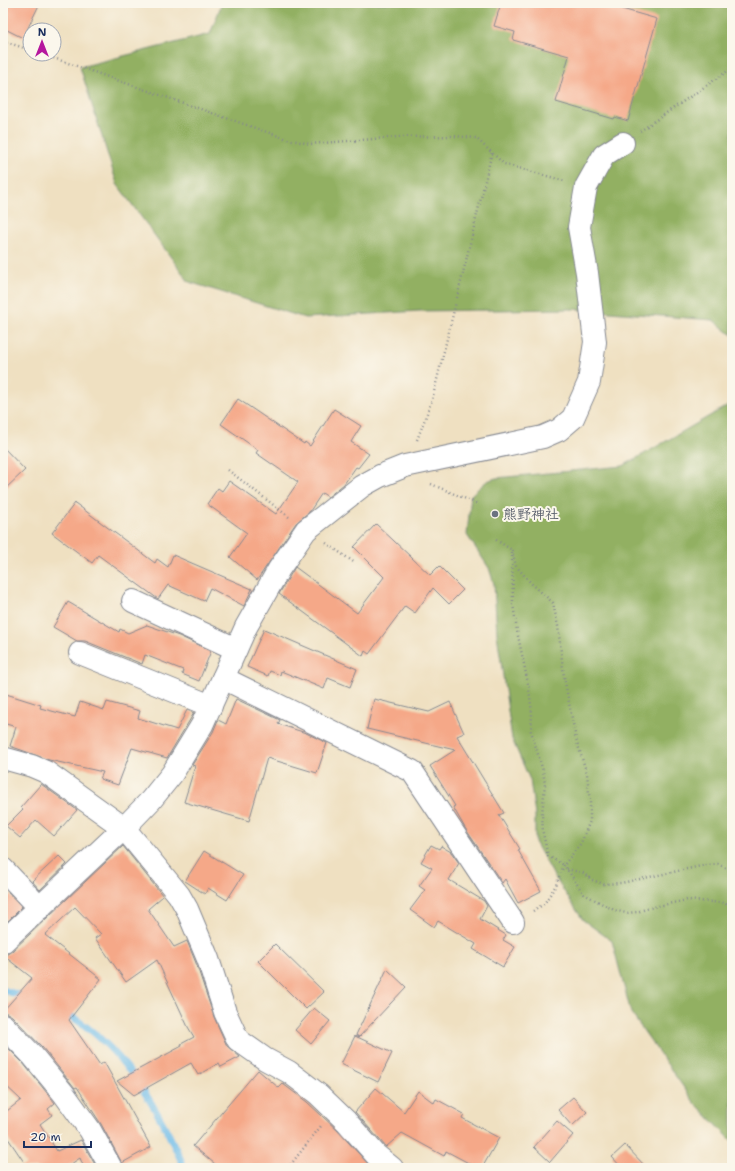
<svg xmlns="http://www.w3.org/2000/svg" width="735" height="1171" viewBox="0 0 735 1171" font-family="'Shantell Sans','Klee One',sans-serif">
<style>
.forest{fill:#92b062;stroke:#567060}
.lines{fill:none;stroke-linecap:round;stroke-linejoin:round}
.stream{stroke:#6ebce9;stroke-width:7}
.building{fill:#f5a888}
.street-casing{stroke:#858890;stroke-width:24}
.path{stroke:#858890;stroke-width:2.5;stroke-dasharray:1 3;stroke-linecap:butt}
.street{stroke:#fff;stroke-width:22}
.worship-dot{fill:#6b7280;stroke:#fbf7ec;stroke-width:1.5}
.labels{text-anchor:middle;stroke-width:4;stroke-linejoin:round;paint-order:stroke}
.worship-label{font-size:14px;font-weight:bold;fill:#5b616d;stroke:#fbf7ec;text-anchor:start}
</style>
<rect width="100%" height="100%" fill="#fbf7ec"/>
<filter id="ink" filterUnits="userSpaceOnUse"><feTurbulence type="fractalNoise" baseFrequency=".025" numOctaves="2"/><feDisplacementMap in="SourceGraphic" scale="8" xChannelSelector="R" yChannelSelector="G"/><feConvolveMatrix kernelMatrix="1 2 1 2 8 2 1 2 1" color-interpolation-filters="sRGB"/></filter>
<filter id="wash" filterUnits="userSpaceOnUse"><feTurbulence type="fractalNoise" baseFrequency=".012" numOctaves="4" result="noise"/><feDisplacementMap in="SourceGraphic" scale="16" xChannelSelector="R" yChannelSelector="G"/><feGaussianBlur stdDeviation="0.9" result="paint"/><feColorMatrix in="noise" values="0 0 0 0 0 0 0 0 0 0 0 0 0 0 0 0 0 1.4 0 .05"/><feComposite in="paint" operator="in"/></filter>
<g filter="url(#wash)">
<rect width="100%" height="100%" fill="#efe0c1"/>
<g class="forest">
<polygon points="222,3 732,3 732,335 713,320 571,309 420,311 305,318 189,282 117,184 80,67 210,34"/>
<polygon points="732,403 732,1141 694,1102 631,1013 612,941 583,920 554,876 535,842 535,815 530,780 512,739 497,634 494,584 489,568 467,535 471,495 487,481 496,478 623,466"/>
</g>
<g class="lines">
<g class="stream">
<polyline points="3,990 26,997"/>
<path d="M 65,1013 C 112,1038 145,1088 169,1135 C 174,1146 180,1156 184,1168"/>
</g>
</g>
<g id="blocks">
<g class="building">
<polygon points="3,3 40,3 23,38 3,28"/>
<polygon points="501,3 601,3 657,19 628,121 615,117 614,119 556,102 569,56 513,40 515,32 494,26"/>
<polygon points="238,399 304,444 305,442 310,446 334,409 361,426 351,442 369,454 358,468 356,467 344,484 328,497 322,493 310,511 296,523 257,580 230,557 247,533 207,504 218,488 222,491 229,481 276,514 298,482 256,453 258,450 221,424"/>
<polygon points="3,447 25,470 3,491"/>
<polygon points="75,503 155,563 157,559 168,567 173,555 252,589 244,606 210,588 204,601 168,585 158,599 98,555 92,563 52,533"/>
<polygon points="376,524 430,575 439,566 463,590 449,604 433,588 415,613 405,606 369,654 365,651 363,656 279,594 295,567 357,613 384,577 354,547"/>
<polygon points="68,602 119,632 120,629 128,633 147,625 179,636 211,651 199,681 182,674 183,670 145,655 142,664 85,641 77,641 53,627"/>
<polygon points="264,629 357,669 350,687 328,678 324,689 281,671 280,675 270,671 268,676 247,667"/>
<polygon points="3,693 41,705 40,708 75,717 80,702 104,710 107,702 140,711 138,718 177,730 187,710 194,713 167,758 132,748 118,785 100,779 103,772 49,760 10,746 16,727 3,723"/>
<polygon points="236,699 280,720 278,724 306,733 327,743 317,773 267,758 249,821 184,802 195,766 192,765 213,732 218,720 226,724"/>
<polygon points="374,699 429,712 450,702 464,733 457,736 504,813 499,815 520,849 518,850 541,891 518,903 505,879 502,883 465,828 453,807 455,806 430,766 455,750 367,729"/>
<polygon points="41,784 77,810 54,836 36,820 20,838 6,826 23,809 21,807"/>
<polygon points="431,845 439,849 441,846 451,852 459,863 449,880 484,901 487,906 480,919 506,935 503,940 515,947 503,967 473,949 476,944 438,921 434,927 410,910 425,890 419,886 432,868 421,862"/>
<polygon points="123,846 163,896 148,909 174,947 187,941 196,963 214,1017 227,1046 240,1057 221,1067 219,1063 198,1075 191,1063 134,1095 117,1081 182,1046 181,1044 194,1037 188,1027 157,960 126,982 95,938 101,934 75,907 45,935 101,979 69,1020 100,1065 104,1062 151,1147 122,1163 101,1124 77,1087 75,1088 42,1047 12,1016 7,1013 3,1013 3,1011 32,978 4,956 12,951"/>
<polygon points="204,851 243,875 227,900 208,888 205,894 185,881"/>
<polygon points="59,856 67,864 40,890 32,881"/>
<polygon points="3,887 22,907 8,921 3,916"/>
<polygon points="275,944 324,992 306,1009 258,961"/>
<polygon points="387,969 406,987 359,1037 356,1035"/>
<polygon points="314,1008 330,1021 311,1044 295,1030"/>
<polygon points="355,1036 392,1053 378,1082 341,1064"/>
<polygon points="3,1043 23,1063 55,1103 48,1109 52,1115 40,1124 57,1151 81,1140 97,1168 84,1168 80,1158 68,1166 69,1168 18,1168 26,1165 3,1131 3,1114 21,1100 3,1083"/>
<polygon points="258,1070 279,1088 283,1084 307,1102 337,1130 372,1168 220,1168 193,1146"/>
<polygon points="376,1088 404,1112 418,1091 434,1103 436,1099 464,1114 462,1118 499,1138 482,1168 478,1168 446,1151 444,1156 402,1133 386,1147 355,1112"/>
<polygon points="573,1097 587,1112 572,1126 558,1110"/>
<polygon points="557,1121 573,1135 550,1162 534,1147"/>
<polygon points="625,1145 647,1168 622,1168 612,1157"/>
</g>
</g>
</g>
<g filter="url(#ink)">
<use href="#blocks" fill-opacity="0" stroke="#858890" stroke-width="1"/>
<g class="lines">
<g class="street-casing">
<g id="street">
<polyline points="133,601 236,649"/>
<polyline points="80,653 211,706"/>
<polyline points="223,678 412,771 513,922"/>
<polyline points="3,758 32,766 46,772 124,828 179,895 187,909 208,959 225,1012 238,1040 265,1059 289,1072 318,1094 346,1121 376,1155 392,1168"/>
<polyline points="3,869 40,908"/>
<polyline points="3,942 124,828 151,800 172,774 202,725 246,627 279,569 306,530 362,486 380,476 405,466 543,437 559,430 573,418 589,382 595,342 587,273 579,227 586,187 604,155 623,143"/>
<polyline points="3,1025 32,1055 64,1094 90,1130 111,1168"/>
</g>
</g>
<g class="path">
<polyline points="3,41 30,50"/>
<polyline points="42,54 287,139 310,144 398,137 453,136 476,138 504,164 565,181"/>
<polyline points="640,131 732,68"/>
<polyline points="457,298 492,152"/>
<polyline points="417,440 432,400 456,302"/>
<polyline points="228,470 289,517"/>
<polyline points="431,484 478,504"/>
<polyline points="496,540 512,550"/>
<polyline points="326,543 355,563"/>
<polygon points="512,550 516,566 531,583 553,603 558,626 564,677 576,739 587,774 590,802 590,821 581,843 564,865 548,856 543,833 542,814 545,784 543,771 531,731 532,713 529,688 517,631 513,604"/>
<polyline points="567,869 583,873 592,880 604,884 621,883 706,865 718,864 732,871"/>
<polyline points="533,911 544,904 556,885 564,865 584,894 614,910 626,913 637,912 649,908 687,900 724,903 732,907"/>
<polyline points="288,1168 321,1126"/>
</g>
<use href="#street" class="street"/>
</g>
</g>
<circle class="worship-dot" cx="495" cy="514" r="4"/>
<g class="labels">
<g class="worship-label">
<text x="503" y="519">熊野神社</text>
</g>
</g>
<rect width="735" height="1171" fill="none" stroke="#fbf7ec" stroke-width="16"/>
<g transform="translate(42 42)"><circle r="19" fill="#fbf7ec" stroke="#a1a7b3"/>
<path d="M0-3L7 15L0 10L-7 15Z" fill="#b5179e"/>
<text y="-6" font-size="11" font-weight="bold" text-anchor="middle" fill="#1b2f5e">N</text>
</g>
<path d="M24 1141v6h67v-6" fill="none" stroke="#1b2f5e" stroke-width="2"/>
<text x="30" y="1141" font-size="12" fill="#1b2f5e" stroke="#fbf7ec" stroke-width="3" paint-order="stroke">20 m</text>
</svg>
